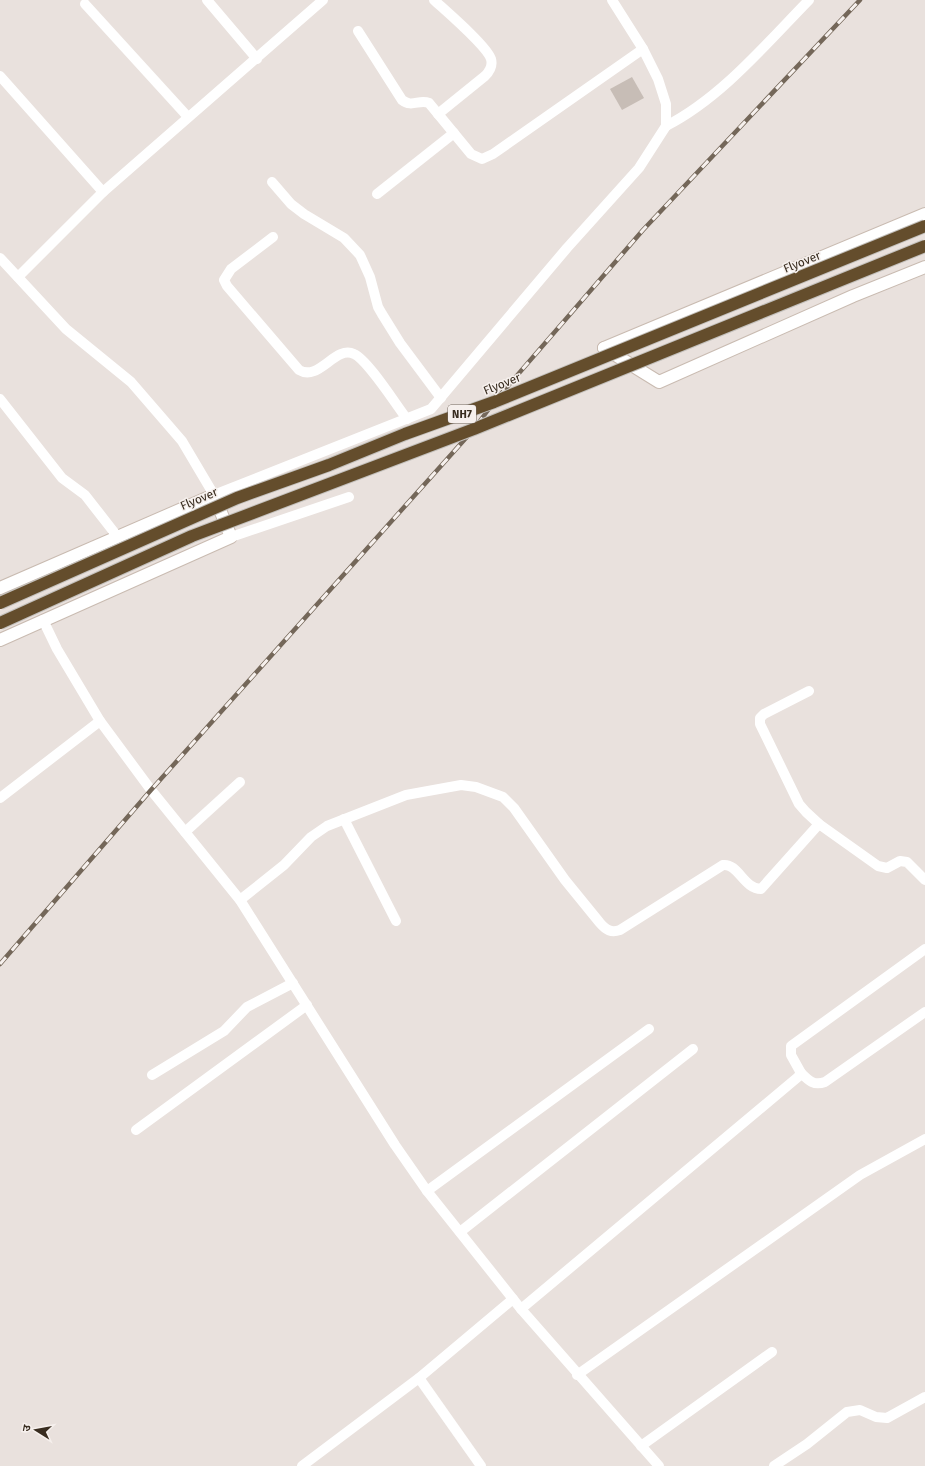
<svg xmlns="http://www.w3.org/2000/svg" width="925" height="1466" viewBox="0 0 925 1466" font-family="'Fira Sans','Noto Sans Devanagari',sans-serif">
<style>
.building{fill:#c7bdb6}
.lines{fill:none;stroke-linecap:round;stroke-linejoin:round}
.secondary-casing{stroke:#c9bbb1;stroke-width:14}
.street{stroke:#fff;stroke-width:10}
.secondary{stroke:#fff;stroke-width:12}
.rail-casing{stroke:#746759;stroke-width:4.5}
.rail{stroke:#f6f0ed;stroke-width:3;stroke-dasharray:9;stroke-linecap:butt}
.highway-bridge-casing{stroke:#c3c0bc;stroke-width:14;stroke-linecap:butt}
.highway-bridge{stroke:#644d2c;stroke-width:12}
.labels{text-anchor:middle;stroke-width:3;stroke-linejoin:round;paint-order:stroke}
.shield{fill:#f6f0ed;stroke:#71675d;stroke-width:1}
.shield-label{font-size:11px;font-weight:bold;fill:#382c1f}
.street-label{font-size:12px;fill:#382c1f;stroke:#f6f0ed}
</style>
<rect width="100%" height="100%" fill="#e9e1dd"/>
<polygon class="building" points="632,77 644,98 622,110 610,89"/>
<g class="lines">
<g class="secondary-casing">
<g id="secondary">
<polyline points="604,348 659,382 853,296 925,267"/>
<polyline points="604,348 925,214"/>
<polyline points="0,588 214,495 231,537 0,640"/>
</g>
</g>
<g class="street">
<polyline points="207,0 257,59"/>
<path d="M 434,0 C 446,11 487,46 491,59 C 493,66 490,71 485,76 L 438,114"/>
<polyline points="85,4 188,117"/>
<path d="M 358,31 L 402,100 C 412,108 419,99 429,103 L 471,154 L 482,159 L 493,154 L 643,49"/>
<polyline points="0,76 103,192"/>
<path d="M 666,126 C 721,98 766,44 809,0"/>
<polyline points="272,182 291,204 304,214 344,238 360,255 370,277 378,307 382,314 400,343 441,398"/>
<polyline points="377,194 454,133"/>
<path d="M 273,237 L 231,269 L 224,280 L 227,286 L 299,370 C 319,382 335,345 354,354 C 368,360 396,405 407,419"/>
<polyline points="0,258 66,329 131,382 182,441 214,495 431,409 567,248 639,168 666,126 666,104 658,79 643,49 612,0"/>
<polyline points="18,277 103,192 323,0"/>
<polyline points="0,399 62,478 85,495 117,536"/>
<polyline points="231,537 349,497"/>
<polyline points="43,620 57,649 100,721 151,790 240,900 395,1145 427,1191 521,1309 659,1466"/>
<polyline points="809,691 764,714 760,718 760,724 799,804 806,812 819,824 878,866 887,868 900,861 907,862 925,880"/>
<polyline points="0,798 100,721"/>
<polyline points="344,819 396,921"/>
<polyline points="185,832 240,782"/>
<path d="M 240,900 L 284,865 L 311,837 L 327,826 L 406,795 L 461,785 L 476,787 L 503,797 L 514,808 L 565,880 L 600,923 C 606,930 611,933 620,930 L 723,865 C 738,863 744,889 761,889 L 819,824"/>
<path d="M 801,1073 C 809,1081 814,1086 825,1082 L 925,1012"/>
<polyline points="152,1075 224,1031 247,1007 293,983"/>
<polyline points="136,1130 307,1005"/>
<polyline points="427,1191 649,1029"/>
<polyline points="460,1232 693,1049"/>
<polyline points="521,1309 798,1077 801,1073 791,1055 791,1046 925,949"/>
<polyline points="577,1375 860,1175 925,1139"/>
<polyline points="419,1378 481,1466"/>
<polyline points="641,1446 772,1352"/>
<polyline points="302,1466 419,1378 513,1299"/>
<polyline points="774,1466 807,1444 847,1412 860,1410 876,1417 887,1418 925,1397"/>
</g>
<use href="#secondary" class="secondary"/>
<g class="rail-casing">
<polyline id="rail" points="0,964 151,790 474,429 494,402 643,230 860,0"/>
</g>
<use href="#rail" class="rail"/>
<g class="highway-bridge-casing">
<g id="highway-bridge">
<polyline points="0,603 237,498 329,465 405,434 494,402 925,226"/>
<polyline points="0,623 192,536 474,429 925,246"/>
</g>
</g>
<use href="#highway-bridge" class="highway-bridge"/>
</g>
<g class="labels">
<rect class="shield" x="448" y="405" width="28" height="18" rx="3"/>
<g class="shield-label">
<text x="462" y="418">NH7</text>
</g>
<g class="street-label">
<text transform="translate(802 262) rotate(-22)" y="4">Flyover</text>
<text transform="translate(502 384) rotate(-22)" y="4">Flyover</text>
<text transform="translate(199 499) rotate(-23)" y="4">Flyover</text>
</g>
</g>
<g transform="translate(36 1430) rotate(281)" stroke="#f6f0ed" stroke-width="3" paint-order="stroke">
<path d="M0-3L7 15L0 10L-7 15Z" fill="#382c1f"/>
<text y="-6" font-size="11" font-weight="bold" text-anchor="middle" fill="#382c1f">उ</text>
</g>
</svg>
